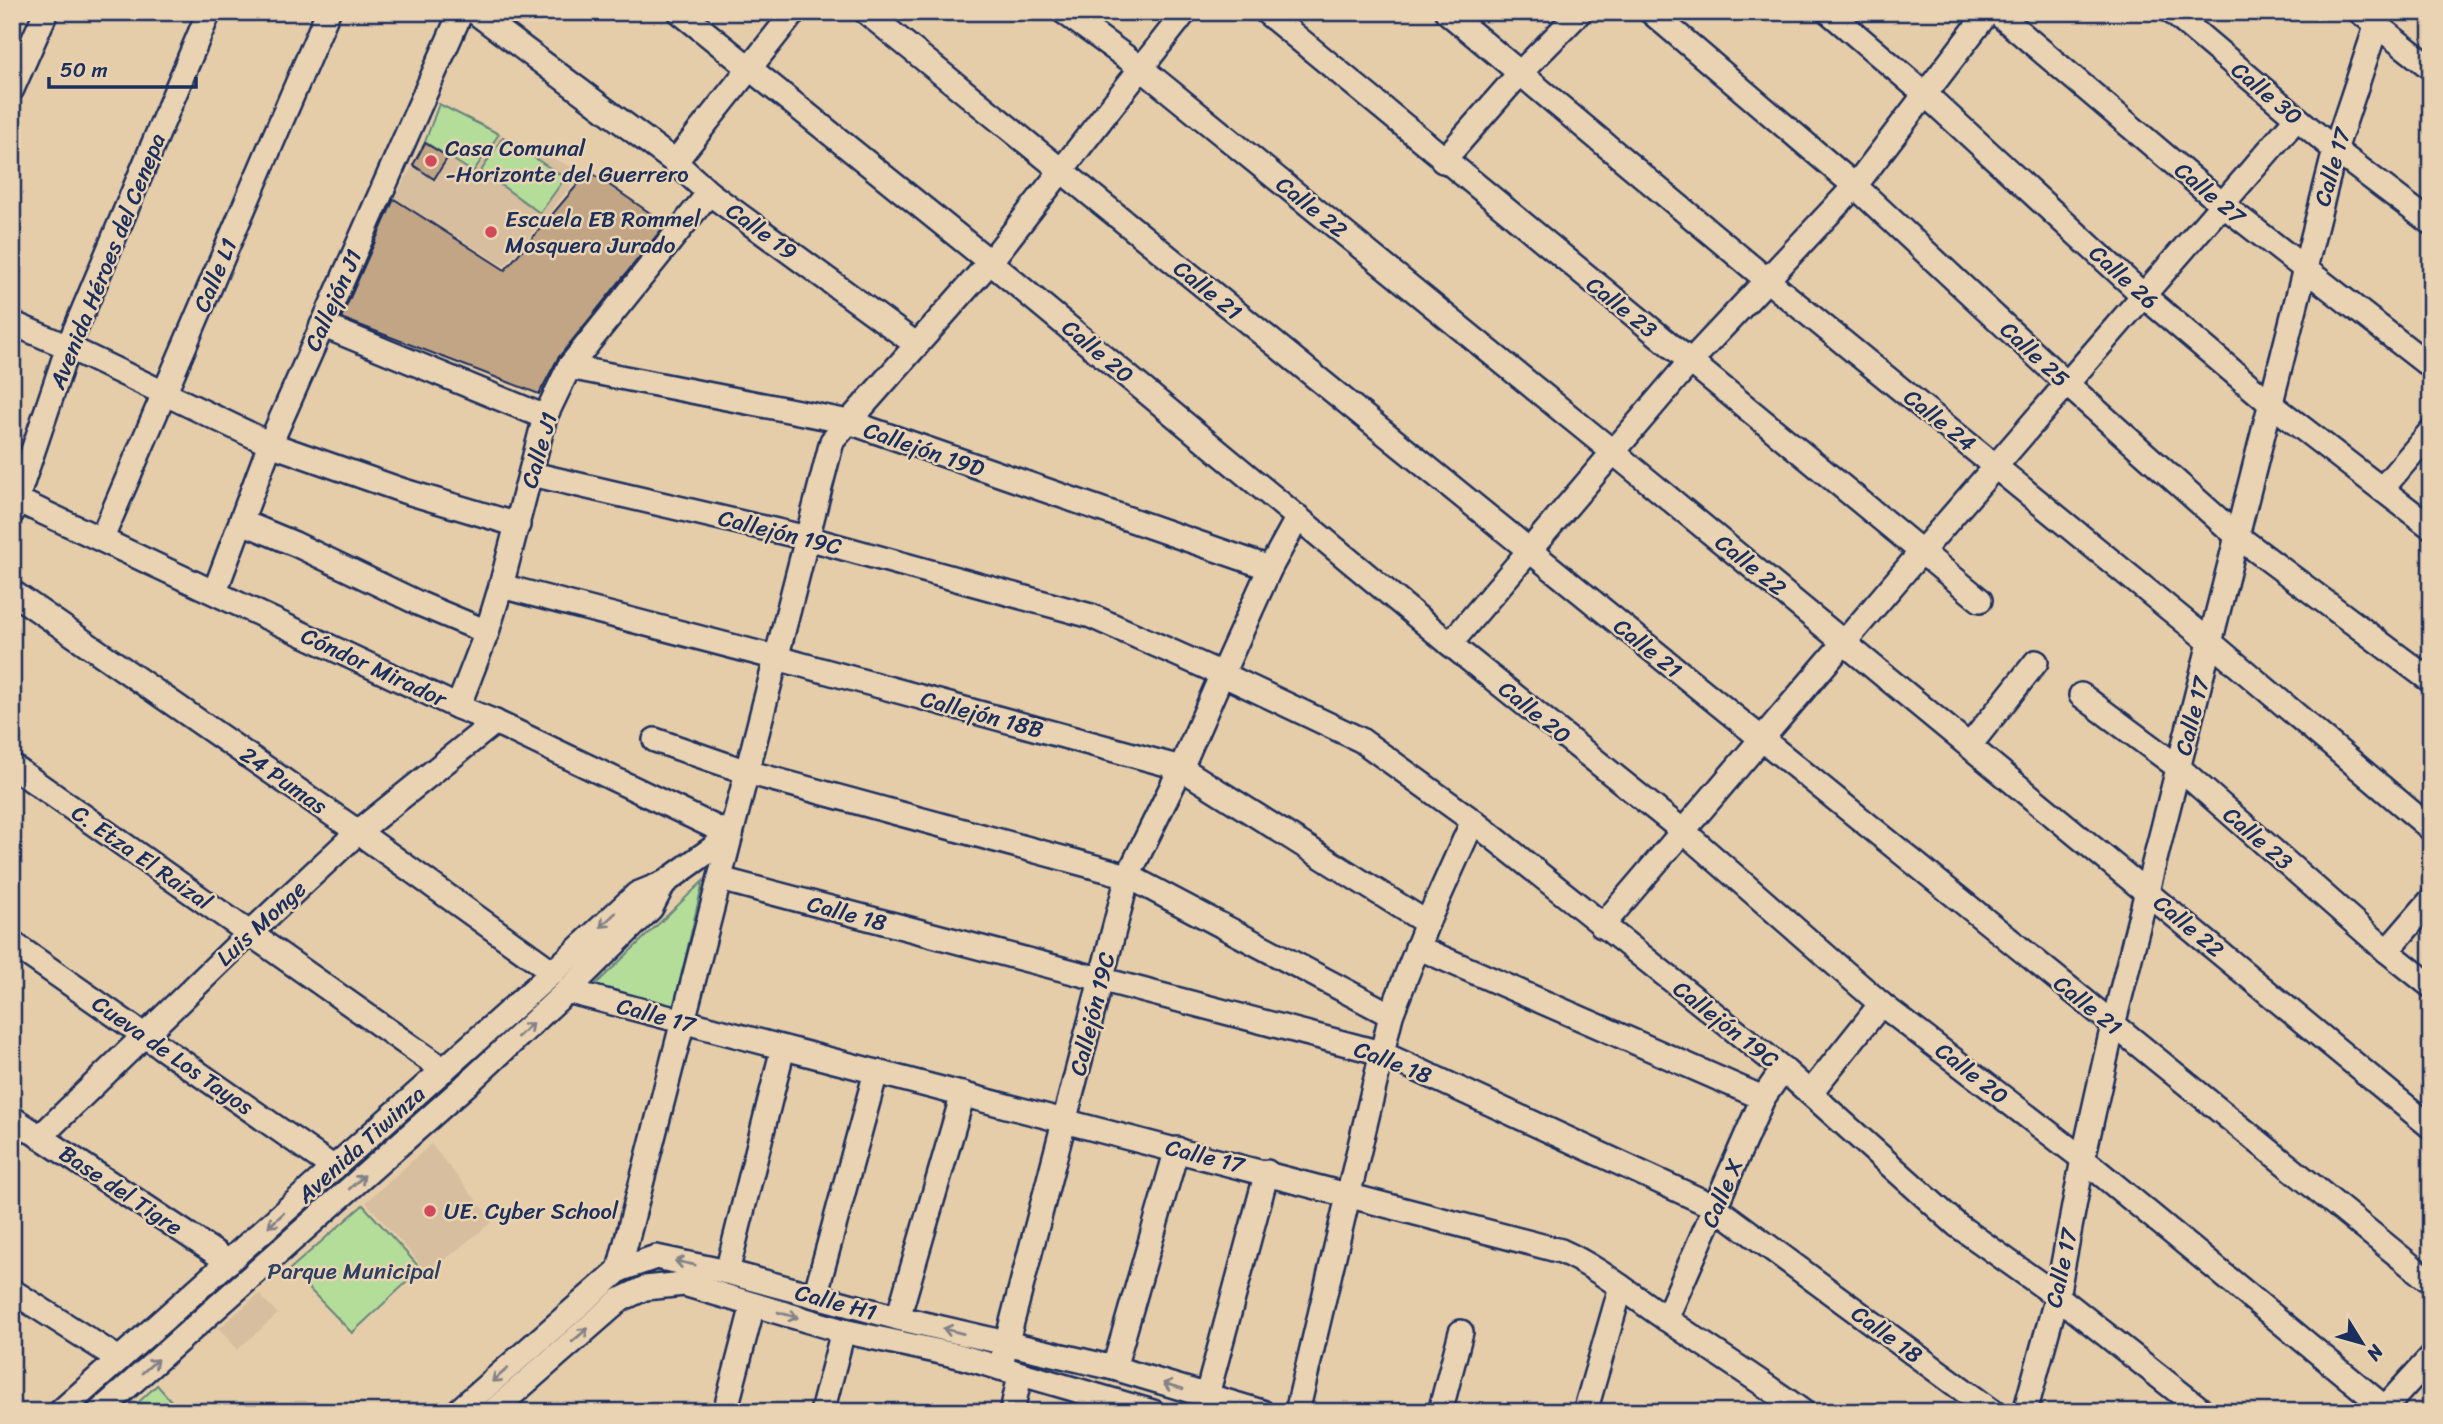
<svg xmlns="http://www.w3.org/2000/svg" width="2443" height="1424" viewBox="0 0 2443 1424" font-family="Sriracha,sans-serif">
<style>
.built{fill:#d7be9e}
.green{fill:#b5dd9a;stroke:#68867c;stroke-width:2}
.building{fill:#c1a585;stroke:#1b2f5e;stroke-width:2}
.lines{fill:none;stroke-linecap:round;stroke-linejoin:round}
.minor-casing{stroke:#1b2f5e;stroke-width:28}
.minor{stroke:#ead3b2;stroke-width:23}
.oneway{stroke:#828188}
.poi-dot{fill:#d1495b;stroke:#ead3b2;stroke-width:2.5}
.labels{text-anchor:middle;stroke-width:5;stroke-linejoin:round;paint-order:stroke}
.street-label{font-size:23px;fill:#1b2f5e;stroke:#ead3b2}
.poi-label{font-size:23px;fill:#1b2f5e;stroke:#ead3b2;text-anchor:start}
.park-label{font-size:23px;fill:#2a4064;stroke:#ead3b2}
</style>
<rect width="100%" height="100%" fill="#e6cdaa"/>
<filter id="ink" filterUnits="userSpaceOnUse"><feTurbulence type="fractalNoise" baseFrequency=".0143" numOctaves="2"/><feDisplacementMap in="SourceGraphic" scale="14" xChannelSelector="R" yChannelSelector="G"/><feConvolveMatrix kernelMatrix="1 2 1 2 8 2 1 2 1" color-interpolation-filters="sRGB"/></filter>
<g filter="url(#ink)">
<g class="built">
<polygon points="500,134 583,172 504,266 394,198 413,166 435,180 449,158 474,172"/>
<polygon points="431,1144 493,1221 428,1273 366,1202"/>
<polygon points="259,1294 278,1314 237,1350 219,1328"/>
</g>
<g class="green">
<polygon points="439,104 499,134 473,172 425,142"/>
<polygon points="503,137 565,178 540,213 481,171"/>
<polygon points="703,881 674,1008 593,987"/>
<polygon points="363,1205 421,1269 352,1333 290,1269"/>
<polygon points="157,1385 181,1412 128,1412"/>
</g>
<g class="building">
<polygon points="425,143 448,157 434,179 413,165"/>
<polygon points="589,171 666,224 558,358 539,394 341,318 394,199 505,270"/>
</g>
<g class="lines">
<g class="minor-casing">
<g id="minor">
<polyline points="475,12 675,162 709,193 917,345"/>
<polyline points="680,12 990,262 1450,644 1683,831 1881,1004 2083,1159 2390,1412"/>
<polyline points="866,12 2431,1282"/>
<polyline points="1064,12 1141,68 1613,452 2431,1127"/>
<polyline points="1266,12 1980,600"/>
<polyline points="1447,12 1767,280 2210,642 2431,829"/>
<polyline points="1651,12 1855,186 2068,385 2237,536 2431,681"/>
<polyline points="1829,12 1926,95 2144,296 2271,404 2431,527"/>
<polyline points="1996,12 2223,205 2431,367"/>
<polyline points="2172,12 2335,150 2431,223"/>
<polyline points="2360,12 2431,68"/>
<polyline points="12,89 46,12"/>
<polyline points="1443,161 1520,73 1580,12"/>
<polyline points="675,162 794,12"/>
<polyline points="12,323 68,347 270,444 404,491 518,525"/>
<polyline points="322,325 545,417"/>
<polyline points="569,367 849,422 1270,568"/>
<polyline points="532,474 807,538 1091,616 1222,674 1181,768 1128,876 1000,1368"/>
<polyline points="2382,489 2431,431"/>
<polyline points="17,500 458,707 495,722 731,835 664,883 637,894 553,972 60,1412"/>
<polyline points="12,513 68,347 209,12"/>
<polyline points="1298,517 1270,568 1222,674 1361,740 1473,821 1783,1069 1957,1225 2057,1296 2204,1412"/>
<polyline points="242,522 295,544 420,604 487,632"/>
<polyline points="102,538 328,12"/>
<polyline points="501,586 777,658 1181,768 1427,923"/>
<polyline points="215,591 270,444 461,12"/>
<polyline points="12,592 358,832 553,972"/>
<polyline points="1450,644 1689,363 1855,186 1988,12"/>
<polyline points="2081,695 2179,768 2387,951 2431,986"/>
<polyline points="458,707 487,632 501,586 545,417 569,367 709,193"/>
<polyline points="655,740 747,772 1128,876 1391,1015"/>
<polyline points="1970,745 2036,662"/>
<polyline points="12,766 444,1070"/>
<polyline points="720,879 1381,1053 1715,1207 1993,1412"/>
<polyline points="1602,926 1922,551 2297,118"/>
<polyline points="12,943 334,1168"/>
<polyline points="1417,947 1763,1098"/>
<polyline points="2387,951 2431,900"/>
<path d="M 567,991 L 1561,1251 C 1599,1268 1631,1295 1665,1318 C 1711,1350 1758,1379 1803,1412"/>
<polyline points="1810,1093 1881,1004"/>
<polyline points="12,1118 229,1262"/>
<polyline points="40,1137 250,933 358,832 495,722"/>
<polyline points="619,1270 832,441 990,262 1185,12"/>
<polyline points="727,1272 783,1048"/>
<polyline points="12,1291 119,1359"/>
<polyline points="815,1296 876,1072"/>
<polyline points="898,1318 963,1094"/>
<polyline points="1666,1319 1763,1098 1783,1069"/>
<polyline points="1114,1368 1177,1149"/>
<polyline points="1207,1395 1267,1172"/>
<polyline points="99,1412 465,1086 567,991 651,908 664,883"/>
<polyline points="457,1412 619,1270 656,1257 727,1272 898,1318 1114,1368 1262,1412"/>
<polyline points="492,1412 620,1300 645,1288 684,1284 843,1331 959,1356 1153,1412"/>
<polyline points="725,1412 753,1305"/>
<polyline points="822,1412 843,1331"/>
<polyline points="1012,1412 1020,1375"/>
<polyline points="1297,1412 1391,1015 1427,923 1473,821"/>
<polyline points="1440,1412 1461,1332"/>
<polyline points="1585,1412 1621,1287"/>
<polyline points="2025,1412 2057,1296 2083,1159 2113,1025 2335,150 2381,12"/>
<polyline points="2381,1412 2431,1357"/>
</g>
</g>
<use href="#minor" class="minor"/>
</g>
<defs><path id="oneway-shaft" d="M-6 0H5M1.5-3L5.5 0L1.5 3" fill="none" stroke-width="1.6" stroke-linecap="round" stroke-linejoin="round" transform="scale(1.75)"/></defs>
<g class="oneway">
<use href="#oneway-shaft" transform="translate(608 920) rotate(137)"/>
<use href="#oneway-shaft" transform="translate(525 1030) rotate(-43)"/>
<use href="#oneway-shaft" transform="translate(357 1182) rotate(-42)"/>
<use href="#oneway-shaft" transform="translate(276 1220) rotate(138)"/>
<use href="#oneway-shaft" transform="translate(685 1263) rotate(-168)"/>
<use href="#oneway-shaft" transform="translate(788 1315) rotate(16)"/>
<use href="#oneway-shaft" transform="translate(953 1331) rotate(-166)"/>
<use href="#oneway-shaft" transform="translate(580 1335) rotate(-41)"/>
<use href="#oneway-shaft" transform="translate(150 1366) rotate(-42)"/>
<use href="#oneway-shaft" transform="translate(500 1375) rotate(139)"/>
<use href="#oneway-shaft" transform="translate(1173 1386) rotate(-164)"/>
</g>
</g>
<g class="poi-dot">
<circle cx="431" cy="161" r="7"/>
<circle cx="491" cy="232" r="7"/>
<circle cx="430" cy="1211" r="7"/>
</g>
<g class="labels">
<g class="street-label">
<text transform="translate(2267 93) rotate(40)" y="8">Calle 30</text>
<text transform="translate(2332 167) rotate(-74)" y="8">Calle 17</text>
<text transform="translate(2210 193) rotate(40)" y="8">Calle 27</text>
<text transform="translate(1312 207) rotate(39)" y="8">Calle 22</text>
<text transform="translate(762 231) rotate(36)" y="8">Calle 19</text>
<text transform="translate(107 261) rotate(-68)" y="8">Avenida Héroes del Cenepa</text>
<text transform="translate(215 275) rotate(-67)" y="8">Calle L1</text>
<text transform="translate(2124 277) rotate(42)" y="8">Calle 26</text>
<text transform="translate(1208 290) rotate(39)" y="8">Calle 21</text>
<text transform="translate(333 300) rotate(-66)" y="8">Callejón J1</text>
<text transform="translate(1622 307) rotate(39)" y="8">Calle 23</text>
<text transform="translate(1098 351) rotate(40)" y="8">Calle 20</text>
<text transform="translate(2035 354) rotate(43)" y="8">Calle 25</text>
<text transform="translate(1940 420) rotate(39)" y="8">Calle 24</text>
<text transform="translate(924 449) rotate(19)" y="8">Callejón 19D</text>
<text transform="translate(539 450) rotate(-74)" y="8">Calle J1</text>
<text transform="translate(780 532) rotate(14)" y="8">Callejón 19C</text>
<text transform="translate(1751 565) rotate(39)" y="8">Calle 22</text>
<text transform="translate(1648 648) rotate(39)" y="8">Calle 21</text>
<text transform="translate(374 667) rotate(25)" y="8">Cóndor Mirador</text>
<text transform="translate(1535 712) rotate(39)" y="8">Calle 20</text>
<text transform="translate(982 714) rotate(15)" y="8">Callejón 18B</text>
<text transform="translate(2192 716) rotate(-76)" y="8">Calle 17</text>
<text transform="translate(284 780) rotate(35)" y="8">24 Pumas</text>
<text transform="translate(2258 838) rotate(41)" y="8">Calle 23</text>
<text transform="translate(142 857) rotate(35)" y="8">C. Etza El Raizal</text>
<text transform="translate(847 913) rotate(15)" y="8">Calle 18</text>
<text transform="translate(261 923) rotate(-43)" y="8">Luis Monge</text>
<text transform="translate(2189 926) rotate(40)" y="8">Calle 22</text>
<text transform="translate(2088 1005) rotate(39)" y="8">Calle 21</text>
<text transform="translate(1092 1014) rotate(-76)" y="8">Callejón 19C</text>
<text transform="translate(656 1015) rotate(15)" y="8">Calle 17</text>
<text transform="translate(1726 1024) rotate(38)" y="8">Callejón 19C</text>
<text transform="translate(173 1055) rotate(35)" y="8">Cueva de Los Tayos</text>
<text transform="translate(1393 1062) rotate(21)" y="8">Calle 18</text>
<text transform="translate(1972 1073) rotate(38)" y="8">Calle 20</text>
<text transform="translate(361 1144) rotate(-42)" y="8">Avenida Tiwinza</text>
<text transform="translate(1205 1156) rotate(14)" y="8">Calle 17</text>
<text transform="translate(121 1190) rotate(34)" y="8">Base del Tigre</text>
<text transform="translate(1722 1193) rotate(-67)" y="8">Calle X</text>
<text transform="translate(2061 1268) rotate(-78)" y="8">Calle 17</text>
<text transform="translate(836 1302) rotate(15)" y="8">Calle H1</text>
<text transform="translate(1887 1334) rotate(36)" y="8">Calle 18</text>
</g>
<g class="poi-label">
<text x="445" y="156">Casa Comunal<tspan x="445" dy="26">-Horizonte del Guerrero</tspan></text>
<text x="505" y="227">Escuela EB Rommel<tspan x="505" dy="26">Mosquera Jurado</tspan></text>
<text x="444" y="1219">UE. Cyber School</text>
</g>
<g class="park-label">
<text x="354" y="1279">Parque Municipal</text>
</g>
</g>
<rect width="2443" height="1424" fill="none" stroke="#ead3b2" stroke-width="42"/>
<rect x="21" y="21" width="2401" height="1382" fill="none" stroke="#1b2f5e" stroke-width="2.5" filter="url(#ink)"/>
<g transform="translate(2362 1343) rotate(127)" stroke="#ead3b2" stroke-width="5" paint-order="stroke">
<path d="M0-5L12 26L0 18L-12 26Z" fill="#1b2f5e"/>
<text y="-10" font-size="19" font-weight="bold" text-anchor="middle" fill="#1b2f5e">N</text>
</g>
<path d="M49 77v10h147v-10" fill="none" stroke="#1b2f5e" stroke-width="3.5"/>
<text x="60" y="77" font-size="21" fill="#1b2f5e" stroke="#ead3b2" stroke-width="5" paint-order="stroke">50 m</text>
</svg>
